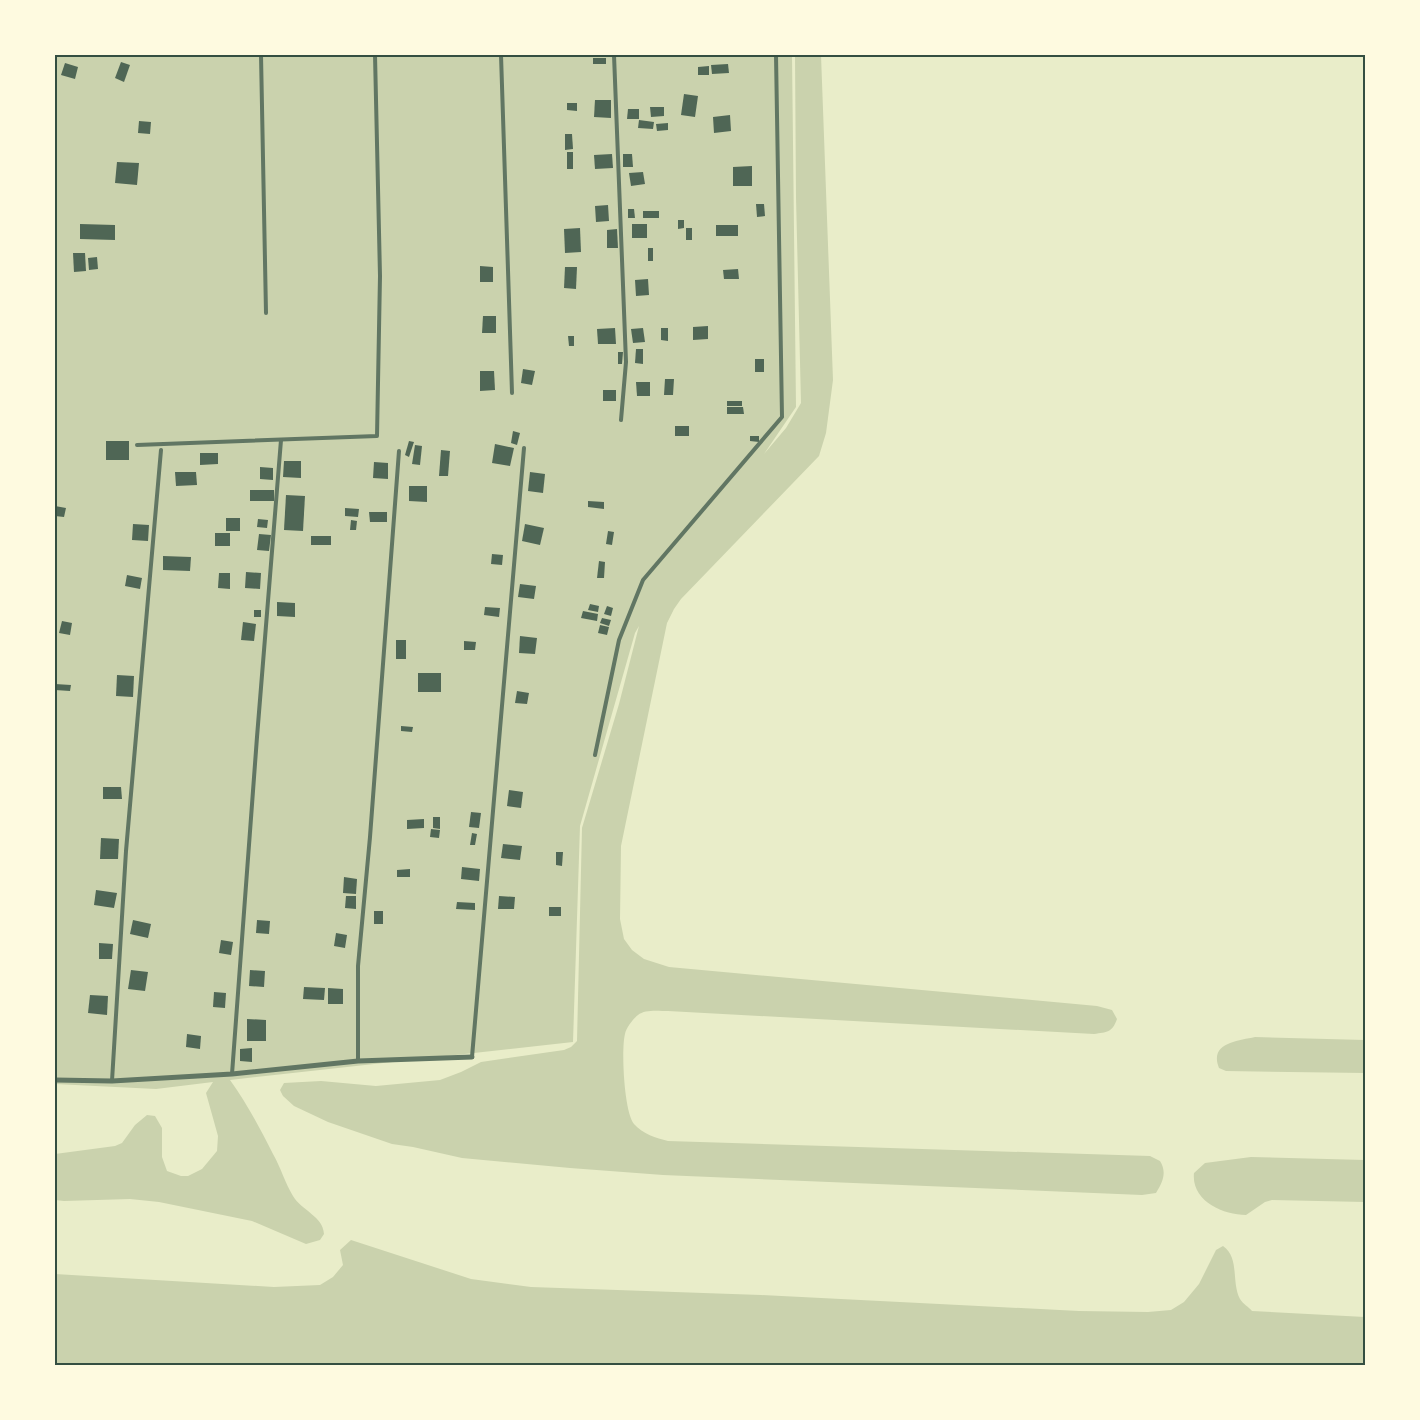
<svg xmlns="http://www.w3.org/2000/svg" width="1420" height="1420" viewBox="0 0 1420 1420" font-family="'Space Grotesk',sans-serif">
<style>
.green{fill:#cad2ad}
.building{fill:#4f6655}
.lines{fill:none;stroke-linecap:round;stroke-linejoin:round}
.service{stroke:#617663;stroke-width:4}
.minor{stroke:#617663;stroke-width:5}
.neatline{fill:none;stroke:#344e41;stroke-width:2}
</style>
<rect width="100%" height="100%" fill="#e9edc9"/>
<g class="green">
<path d="M 55,55 L 792,55 L 796,407 L 764,454 L 786,428 L 801,403 L 796,197 L 795,55 L 821,55 L 833,380 L 826,433 L 819,456 L 681,599 L 674,609 L 667,623 L 621,846 L 620,919 L 624,939 L 632,950 L 644,959 L 669,967 L 1097,1006 L 1112,1010 L 1117,1019 C 1112,1033 1107,1032 1094,1034 L 668,1011 C 659,1011 645,1009 638,1015 C 633,1019 626,1028 625,1034 C 621,1049 624,1112 634,1124 C 643,1134 656,1138 668,1141 L 1150,1156 L 1160,1161 C 1167,1172 1163,1182 1156,1193 L 1142,1195 L 663,1175 L 570,1168 L 462,1158 L 413,1147 L 392,1144 L 328,1122 L 294,1106 L 283,1096 L 280,1090 L 284,1083 L 321,1081 L 376,1086 L 440,1080 L 461,1072 L 481,1062 L 564,1050 L 571,1047 L 577,1041 L 582,828 L 619,704 L 639,626 L 635,633 L 580,826 L 573,1042 L 230,1080 C 246,1102 261,1130 273,1154 C 281,1168 285,1183 293,1196 C 302,1211 323,1216 324,1234 L 320,1240 L 306,1244 L 252,1221 L 159,1202 L 130,1199 L 64,1201 L 55,1200 L 55,1154 L 115,1146 L 122,1143 L 135,1125 L 147,1115 L 155,1116 L 162,1128 L 162,1157 L 167,1171 L 181,1176 L 188,1176 L 202,1169 L 217,1151 L 218,1136 L 206,1093 L 213,1082 L 156,1089 L 55,1084 Z"/>
<path d="M 1255,1037 L 1365,1040 L 1365,1073 L 1226,1071 L 1219,1068 C 1209,1043 1237,1041 1255,1037 Z"/>
<path d="M 1251,1157 L 1365,1160 L 1365,1202 L 1272,1200 L 1265,1202 L 1246,1215 C 1223,1215 1191,1201 1194,1173 L 1205,1163 Z"/>
<path d="M 351,1240 L 471,1279 L 531,1287 L 761,1295 L 1079,1311 L 1148,1312 L 1171,1310 L 1184,1302 L 1199,1284 L 1216,1250 L 1223,1246 C 1240,1258 1231,1282 1240,1299 C 1243,1304 1249,1307 1252,1311 L 1365,1317 L 1365,1365 L 55,1365 L 55,1274 L 274,1287 L 320,1285 L 333,1277 L 343,1265 L 340,1250 Z"/>
</g>
<g class="building">
<rect x="593" y="58" width="13" height="6"/>
<polygon points="121,62 130,65 124,82 115,78"/>
<polygon points="65,63 78,67 75,79 61,75"/>
<polygon points="728,64 729,73 712,74 711,65"/>
<polygon points="709,66 709,75 698,75 698,67"/>
<polygon points="684,94 698,96 695,117 681,115"/>
<polygon points="595,100 611,100 611,118 594,117"/>
<polygon points="567,103 577,103 577,111 567,110"/>
<polygon points="650,107 664,107 664,116 651,117"/>
<polygon points="628,109 639,109 639,119 627,119"/>
<polygon points="730,115 731,131 714,133 713,117"/>
<polygon points="639,120 654,122 653,129 638,128"/>
<polygon points="139,121 151,122 150,134 138,133"/>
<polygon points="668,123 668,130 657,131 656,124"/>
<polygon points="565,134 572,134 573,149 565,150"/>
<rect x="567" y="152" width="6" height="17"/>
<polygon points="612,154 613,168 595,169 594,155"/>
<polygon points="623,154 632,154 633,167 623,167"/>
<polygon points="117,162 139,163 137,185 115,183"/>
<polygon points="752,166 752,186 733,186 733,167"/>
<polygon points="643,172 645,184 631,186 629,173"/>
<polygon points="756,204 764,204 765,216 757,217"/>
<polygon points="608,205 609,221 596,222 595,206"/>
<polygon points="628,209 634,209 635,218 628,218"/>
<rect x="643" y="211" width="16" height="7"/>
<polygon points="678,220 684,220 684,228 678,229"/>
<polygon points="80,224 115,225 115,240 80,239"/>
<rect x="632" y="224" width="15" height="14"/>
<rect x="716" y="225" width="22" height="11"/>
<polygon points="580,228 581,252 565,253 564,229"/>
<rect x="686" y="228" width="6" height="12"/>
<polygon points="617,229 618,248 607,248 607,230"/>
<rect x="648" y="248" width="5" height="13"/>
<polygon points="73,253 85,253 86,271 74,272"/>
<polygon points="97,257 98,269 89,270 88,258"/>
<polygon points="480,266 493,267 493,282 480,282"/>
<polygon points="565,267 577,267 576,289 564,288"/>
<polygon points="738,269 739,279 724,279 723,270"/>
<polygon points="648,279 649,295 636,296 635,280"/>
<polygon points="483,316 496,316 496,333 482,333"/>
<polygon points="708,326 708,339 693,340 693,327"/>
<polygon points="615,328 616,344 598,344 597,329"/>
<polygon points="643,328 645,342 633,343 631,329"/>
<polygon points="661,328 668,328 668,341 661,340"/>
<polygon points="568,336 574,336 574,346 569,346"/>
<polygon points="636,349 643,349 643,364 635,363"/>
<polygon points="618,352 623,352 622,364 618,364"/>
<rect x="755" y="359" width="9" height="13"/>
<polygon points="523,369 535,371 532,385 521,383"/>
<polygon points="480,371 494,371 495,390 480,391"/>
<polygon points="665,379 674,379 673,395 664,395"/>
<polygon points="636,382 650,382 650,396 637,396"/>
<rect x="603" y="390" width="13" height="11"/>
<rect x="727" y="401" width="15" height="5"/>
<polygon points="727,407 743,407 744,414 727,414"/>
<rect x="675" y="426" width="14" height="10"/>
<polygon points="513,431 520,433 517,445 511,443"/>
<polygon points="750,436 759,436 759,442 750,441"/>
<rect x="106" y="441" width="23" height="19"/>
<polygon points="409,441 414,442 409,457 405,455"/>
<polygon points="495,444 514,448 510,466 492,463"/>
<polygon points="415,445 422,446 420,465 412,464"/>
<polygon points="441,450 450,451 448,476 439,476"/>
<polygon points="200,453 218,453 218,464 200,465"/>
<polygon points="284,461 301,461 301,478 283,477"/>
<polygon points="374,462 388,463 388,479 373,478"/>
<polygon points="260,467 273,468 273,480 260,479"/>
<polygon points="175,472 196,472 197,485 176,486"/>
<polygon points="530,472 545,474 543,493 528,491"/>
<polygon points="409,486 427,486 427,502 409,501"/>
<rect x="250" y="490" width="24" height="11"/>
<polygon points="286,495 305,496 303,531 284,530"/>
<polygon points="588,501 604,502 604,509 588,507"/>
<polygon points="55,506 66,508 64,517 55,516"/>
<polygon points="345,508 359,509 358,517 345,516"/>
<polygon points="369,512 387,512 387,522 370,522"/>
<rect x="226" y="518" width="14" height="13"/>
<polygon points="258,519 268,520 267,528 257,527"/>
<polygon points="351,520 357,521 356,530 350,530"/>
<polygon points="133,524 149,525 148,541 132,540"/>
<polygon points="525,524 544,528 540,545 522,541"/>
<polygon points="608,531 614,532 612,545 606,544"/>
<rect x="215" y="533" width="15" height="13"/>
<polygon points="259,534 271,535 269,551 257,550"/>
<rect x="311" y="536" width="20" height="9"/>
<polygon points="492,554 503,555 502,565 491,564"/>
<polygon points="163,556 191,557 190,571 163,570"/>
<polygon points="599,561 605,562 604,578 597,578"/>
<polygon points="246,572 261,573 260,589 245,588"/>
<polygon points="219,573 230,573 230,589 218,588"/>
<polygon points="127,575 142,578 140,589 125,586"/>
<polygon points="520,584 536,586 534,599 518,597"/>
<polygon points="277,602 295,603 295,617 277,616"/>
<polygon points="590,604 599,606 598,612 588,610"/>
<polygon points="607,606 613,608 611,616 604,614"/>
<polygon points="485,607 500,608 499,617 484,615"/>
<rect x="254" y="610" width="7" height="7"/>
<polygon points="583,611 598,614 597,621 581,618"/>
<polygon points="602,618 611,620 609,626 600,623"/>
<polygon points="62,621 72,623 70,635 59,633"/>
<polygon points="243,622 256,624 254,641 241,640"/>
<polygon points="600,625 609,627 607,635 598,633"/>
<polygon points="520,636 537,638 535,654 519,653"/>
<rect x="396" y="640" width="10" height="19"/>
<polygon points="464,641 476,642 475,650 464,650"/>
<rect x="418" y="673" width="23" height="19"/>
<polygon points="117,675 134,676 133,697 116,696"/>
<polygon points="55,684 71,685 70,691 55,690"/>
<polygon points="517,691 529,693 527,704 515,703"/>
<polygon points="401,726 413,727 412,732 401,731"/>
<polygon points="103,787 121,787 122,799 103,799"/>
<polygon points="509,790 523,792 521,808 507,806"/>
<polygon points="471,812 481,813 479,828 469,827"/>
<polygon points="433,817 440,817 440,829 433,828"/>
<polygon points="424,819 424,828 407,829 407,820"/>
<polygon points="431,829 440,830 439,838 430,837"/>
<polygon points="472,833 477,834 475,845 470,845"/>
<polygon points="101,838 119,839 118,859 100,859"/>
<polygon points="503,844 522,846 520,860 501,858"/>
<polygon points="556,852 563,852 562,866 556,865"/>
<polygon points="462,867 480,869 479,881 461,879"/>
<polygon points="410,869 410,877 397,877 397,870"/>
<polygon points="344,877 357,879 356,894 343,893"/>
<polygon points="96,890 117,893 114,908 94,905"/>
<polygon points="346,896 356,896 356,909 345,908"/>
<polygon points="499,896 515,897 514,909 498,909"/>
<polygon points="457,902 475,903 475,910 456,909"/>
<rect x="549" y="907" width="12" height="9"/>
<rect x="374" y="911" width="9" height="13"/>
<polygon points="133,920 151,924 148,938 130,934"/>
<polygon points="257,920 270,921 269,934 256,933"/>
<polygon points="336,933 347,935 345,948 334,946"/>
<polygon points="221,940 233,942 231,955 219,953"/>
<polygon points="99,943 113,944 112,959 99,959"/>
<polygon points="131,970 148,972 145,991 128,989"/>
<polygon points="250,970 265,971 264,987 249,986"/>
<polygon points="304,987 325,988 324,1000 303,999"/>
<polygon points="328,988 343,989 343,1004 328,1004"/>
<polygon points="214,992 226,993 225,1008 213,1007"/>
<polygon points="90,995 108,996 107,1015 88,1013"/>
<polygon points="247,1019 266,1020 266,1041 247,1041"/>
<polygon points="187,1034 201,1036 200,1049 186,1047"/>
<polygon points="252,1048 252,1062 240,1061 240,1049"/>
</g>
<g class="lines">
<g class="service">
<polyline points="261,55 266,313"/>
<polyline points="501,55 512,393"/>
<polyline points="614,55 626,362 621,420"/>
<polyline points="137,445 377,436 380,276 375,55"/>
<polyline points="595,755 619,640 643,580 782,417 776,55"/>
<polyline points="472,1057 524,448"/>
<polyline points="358,1061 358,966 370,837 399,451"/>
<polyline points="232,1074 257,737 281,440"/>
<polyline points="112,1081 126,851 161,450"/>
</g>
<polyline class="minor" points="55,1080 112,1081 232,1074 358,1061 472,1057"/>
</g>
<rect width="1420" height="1420" fill="none" stroke="#fefae0" stroke-width="112"/>
<rect x="56" y="56" width="1308" height="1308" class="neatline"/>
</svg>
